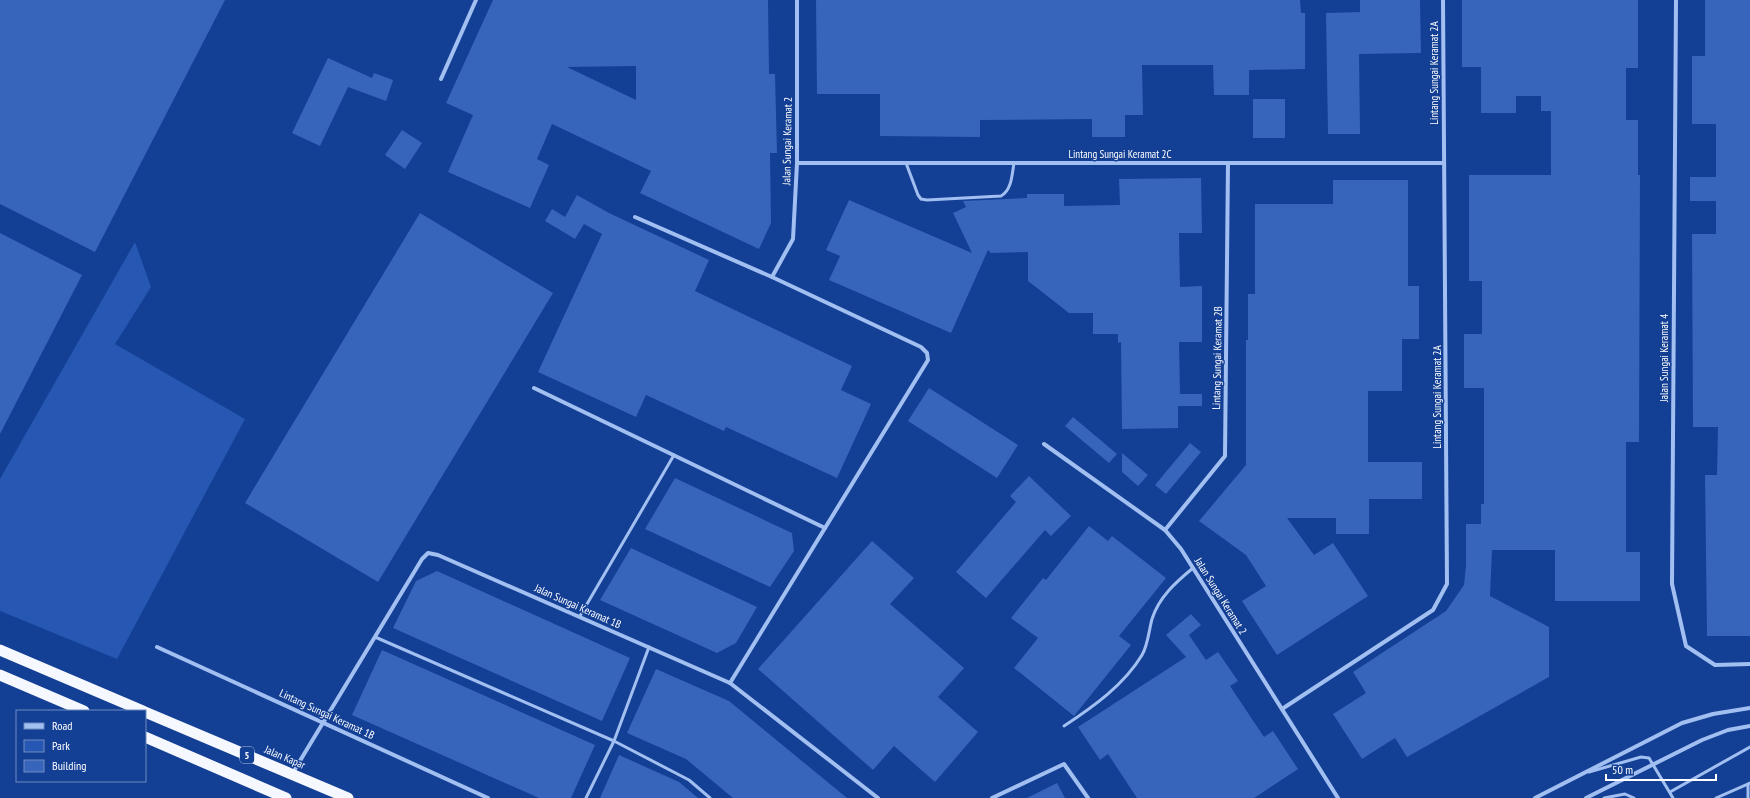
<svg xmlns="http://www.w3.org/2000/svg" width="1750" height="798" viewBox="0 0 1750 798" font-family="'PT Sans Narrow',sans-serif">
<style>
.green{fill:#2557b3}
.building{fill:#3765bb;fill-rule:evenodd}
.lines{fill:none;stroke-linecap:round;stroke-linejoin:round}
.service{stroke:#a2bff2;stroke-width:3}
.minor{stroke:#a2bff2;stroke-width:4}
.trunk{stroke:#f6f8ff;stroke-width:11}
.labels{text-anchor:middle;stroke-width:3;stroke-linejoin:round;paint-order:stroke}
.shield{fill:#133f94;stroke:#b8c5df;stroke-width:1}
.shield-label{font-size:10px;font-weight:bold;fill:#fff}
.street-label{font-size:11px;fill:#fff;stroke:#133f94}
</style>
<rect width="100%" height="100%" fill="#133f94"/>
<polygon class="green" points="135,242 151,287 115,344 245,419 117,659 0,611 0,479"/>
<g class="building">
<polygon points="0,0 225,0 95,252 0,204"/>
<path d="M 493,0 L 768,0 L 769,74 L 775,74 L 777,153 L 770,153 L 771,223 L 759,249 L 640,193 L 651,171 L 552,124 L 537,159 L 549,165 L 530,208 L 448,172 L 473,115 L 446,103 ZM 636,66 L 636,100 L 567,67 Z"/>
<polygon points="816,0 1300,0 1301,13 1305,13 1305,69 1249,70 1249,95 1214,95 1213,65 1142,65 1143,115 1125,115 1125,137 1092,137 1092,119 980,120 980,137 880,136 880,94 817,94"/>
<polygon points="1360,0 1420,0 1421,53 1359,54 1360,134 1328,134 1326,13 1360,12"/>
<polygon points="1462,0 1638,0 1638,68 1626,68 1626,120 1638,120 1638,175 1640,175 1639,442 1626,442 1626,552 1640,552 1640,601 1555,601 1555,550 1492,550 1490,596 1549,627 1549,677 1407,757 1395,738 1362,759 1333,714 1366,693 1353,672 1446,611 1464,585 1466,566 1466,524 1481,524 1481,504 1484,504 1484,388 1464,388 1464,334 1482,334 1482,281 1469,281 1469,175 1551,175 1551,111 1541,111 1541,96 1516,96 1516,113 1481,113 1481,67 1462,67"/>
<polygon points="1705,0 1750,0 1750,636 1707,636 1705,475 1717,475 1718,427 1693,427 1692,234 1716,234 1716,201 1690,201 1690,177 1716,177 1716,124 1692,124 1692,56 1705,56"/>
<polygon points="328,58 372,78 374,73 393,80 386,101 348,87 320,146 292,133"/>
<rect x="1253" y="99" width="32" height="39"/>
<polygon points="402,130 422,143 405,169 385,155"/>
<polygon points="1201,178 1202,233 1179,233 1180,287 1202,286 1202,342 1179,342 1180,394 1202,394 1202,406 1178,406 1178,428 1122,429 1121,342 1118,343 1118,334 1093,334 1093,313 1069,313 1028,281 1028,252 991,253 988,250 951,333 829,280 840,256 826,250 849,200 972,253 953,213 966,207 963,201 1027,198 1027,194 1064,194 1064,206 1120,205 1119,179"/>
<polygon points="1333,180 1408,180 1408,286 1419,286 1419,339 1402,339 1402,391 1368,391 1368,462 1422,462 1422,499 1369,499 1369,534 1336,534 1336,518 1287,518 1314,555 1333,543 1368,596 1277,655 1242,601 1266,586 1246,555 1199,521 1246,465 1246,340 1248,340 1248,294 1255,294 1255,204 1333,204"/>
<polygon points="577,195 609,213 709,260 695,291 852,366 841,390 871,404 837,478 726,427 724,431 646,395 636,417 538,372 602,234 584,224 575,239 545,221 552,209 565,217"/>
<polygon points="420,213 553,293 378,582 245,503"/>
<polygon points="0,233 82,275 0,434"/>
<polygon points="929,388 1018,445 997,478 908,421"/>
<polygon points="1073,417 1117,454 1109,463 1065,426"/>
<polygon points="1190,443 1201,452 1166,494 1155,485"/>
<polygon points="1122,453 1148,475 1138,486 1122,472"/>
<polygon points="1029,476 1071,516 1051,536 1045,530 986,598 956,572 1016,502 1010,496"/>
<polygon points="675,478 792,533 794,551 770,587 645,529"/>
<polygon points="1089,526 1108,541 1112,536 1166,578 1119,636 1131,645 1074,716 1014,668 1038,638 1011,618 1043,578 1046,580"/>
<polygon points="872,541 914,578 890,604 964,668 938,697 978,732 935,782 894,746 873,770 758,669"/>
<polygon points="631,548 757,607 736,643 717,653 600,600"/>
<polygon points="437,571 630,658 602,721 393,628 416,581"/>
<polygon points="1191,614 1201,625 1189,635 1206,660 1218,652 1238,681 1230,686 1264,737 1273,731 1298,769 1254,798 1137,798 1108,754 1100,760 1078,727 1186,657 1166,635"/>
<polygon points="382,650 595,745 571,798 539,798 352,715"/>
<polygon points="656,669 729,701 847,798 733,798 686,759 627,733"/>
<polygon points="619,755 679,782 698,798 600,798"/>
<polygon points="1057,783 1065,798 1027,798"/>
</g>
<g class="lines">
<g class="service">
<path d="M 906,163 L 918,195 L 921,199 L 927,200 L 1001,196 C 1012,190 1012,174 1014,163"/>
<polyline points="580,616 674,455"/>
<polyline points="375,637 614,741 689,780 710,798"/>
<path d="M 1064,726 C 1093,707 1124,685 1142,655 C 1148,645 1149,630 1152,619 C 1159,597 1176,582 1193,568"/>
<polyline points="1589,772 1641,757 1649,758 1673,798"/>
<polyline points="1670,792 1750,747"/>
<polyline points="586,798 614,741 649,647"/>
<polyline points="1604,798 1625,794 1634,798"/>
<polyline points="1716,798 1750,783"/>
<polyline points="1748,798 1748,784"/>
</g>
<g class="minor">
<polyline points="1676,0 1672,584 1686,646 1715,665 1750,664"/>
<polyline points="441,79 476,0"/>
<polyline points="797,163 1444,163"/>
<polyline points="635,217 772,277 921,347 927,353 928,360 730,683"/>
<polyline points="772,277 793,239 797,163 797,0"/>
<polyline points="534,388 825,528"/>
<polyline points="1044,444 1165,530 1181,549 1338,798"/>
<polyline points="1165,530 1225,456 1228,163"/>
<polyline points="157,647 488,798"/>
<polyline points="1282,709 1433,610 1447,584 1443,0"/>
<polyline points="292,774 422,559 428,553 438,555 730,683 878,798"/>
<polyline points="992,798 1064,764 1088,798"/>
<polyline points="1535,798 1682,723 1713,714 1750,708"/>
<polyline points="1586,798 1702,740 1728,730 1750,726"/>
</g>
<g class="trunk">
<polyline points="0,650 143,711"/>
<polyline points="0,675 84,711"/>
<polyline points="145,712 348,798"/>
<polyline points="145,737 286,798"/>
</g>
</g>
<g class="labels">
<rect class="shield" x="240" y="747" width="14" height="16" rx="3"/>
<g class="shield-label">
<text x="247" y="759">5</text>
</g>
<g class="street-label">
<text transform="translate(1434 73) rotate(-90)" y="4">Lintang Sungai Keramat 2A</text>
<text transform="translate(787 141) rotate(-89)" y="4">Jalan Sungai Keramat 2</text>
<text x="1120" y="158">Lintang Sungai Keramat 2C</text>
<text transform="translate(1217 358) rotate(-89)" y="4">Lintang Sungai Keramat 2B</text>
<text transform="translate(1664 358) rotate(-90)" y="4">Jalan Sungai Keramat 4</text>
<text transform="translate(1437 397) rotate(-90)" y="4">Lintang Sungai Keramat 2A</text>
<text transform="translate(1221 596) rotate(58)" y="4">Jalan Sungai Keramat 2</text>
<text transform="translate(578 606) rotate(24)" y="4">Jalan Sungai Keramat 1B</text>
<text transform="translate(327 714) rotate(25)" y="4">Lintang Sungai Keramat 1B</text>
<text transform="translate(285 757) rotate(23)" y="4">Jalan Kapar</text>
</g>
</g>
<rect x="16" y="710" width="130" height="72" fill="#133f94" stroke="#718cbf"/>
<rect x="24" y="723" width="20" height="6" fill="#a2bff2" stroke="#718cbf"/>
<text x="52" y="730" font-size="12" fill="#ffffff">Road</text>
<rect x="24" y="740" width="20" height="12" fill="#2557b3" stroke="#718cbf"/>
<text x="52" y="750" font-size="12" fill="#ffffff">Park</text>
<rect x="24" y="760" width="20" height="12" fill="#3765bb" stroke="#718cbf"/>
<text x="52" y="770" font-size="12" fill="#ffffff">Building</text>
<path d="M1606 774v6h110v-6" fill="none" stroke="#ffffff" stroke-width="2"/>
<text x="1612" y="774" font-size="12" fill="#ffffff" stroke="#133f94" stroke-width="3" paint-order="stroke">50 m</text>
</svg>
